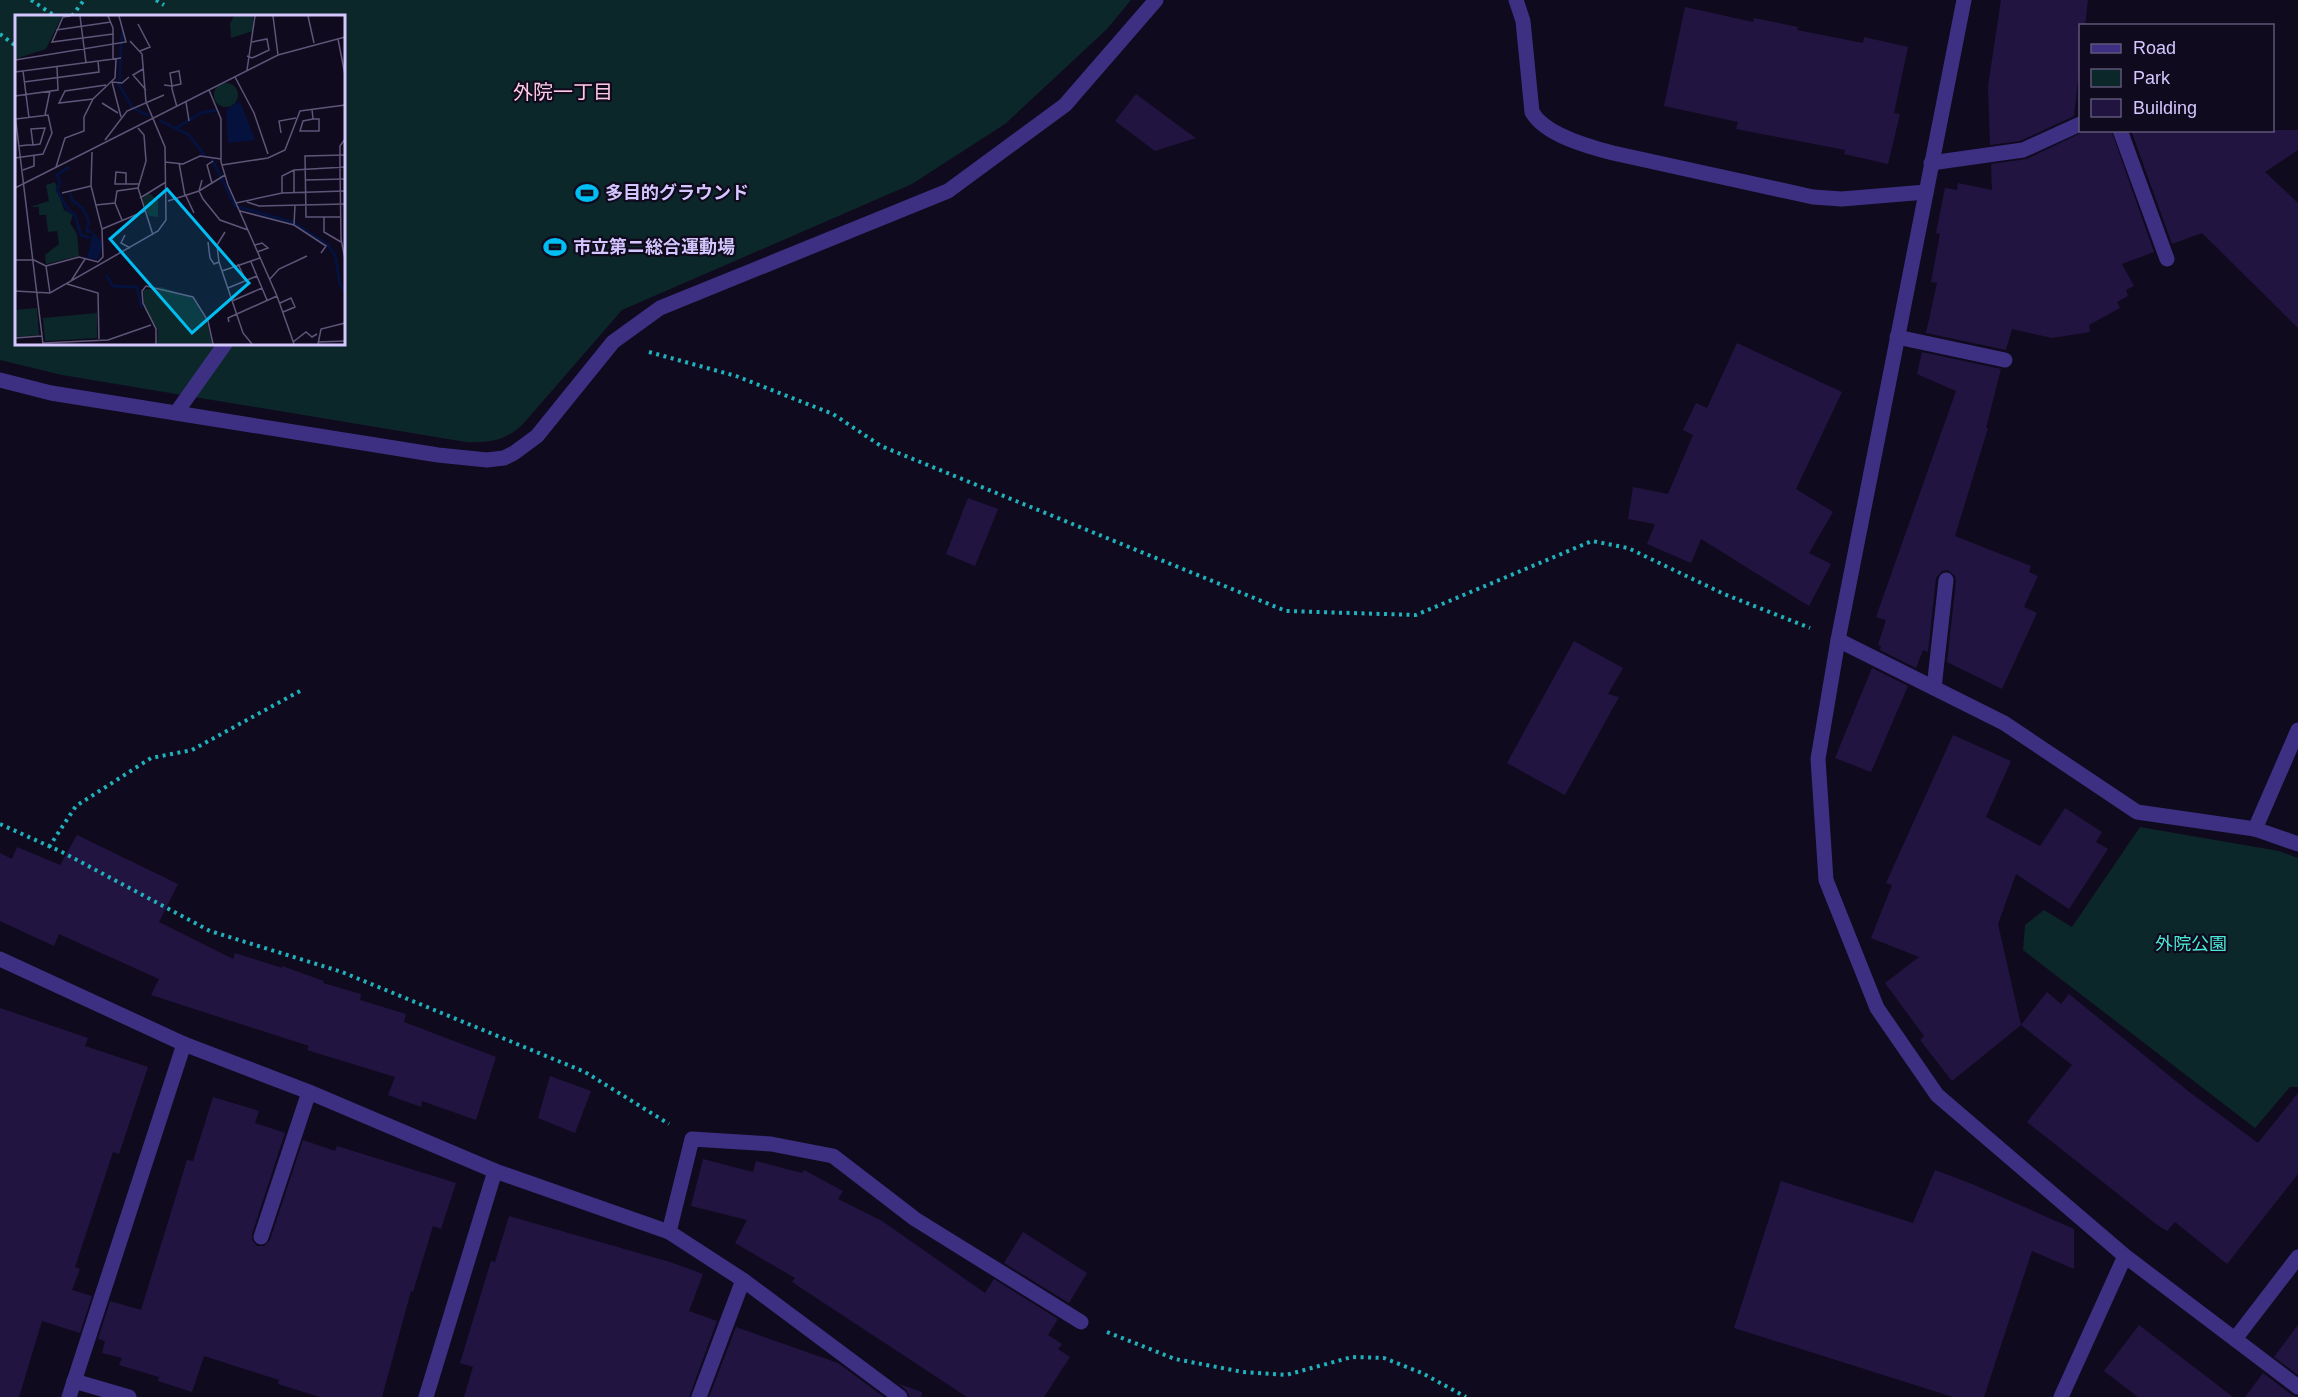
<svg xmlns="http://www.w3.org/2000/svg" width="2298" height="1397" viewBox="0 0 2298 1397" font-family="Helvetica,'Noto Sans JP',sans-serif">
<style>
.green{fill:#0c2729;fill-rule:evenodd}
.building{fill:#221441}
.lines{fill:none;stroke-linecap:round;stroke-linejoin:round}
.path{stroke:#20b1ba;stroke-width:4;stroke-dasharray:3 4.5;stroke-linecap:butt}
.lane{stroke:#3d3083;stroke-width:15}
.street{stroke:#3d3083;stroke-width:15}
.labels{text-anchor:middle;stroke-width:4.5;stroke-linejoin:round;paint-order:stroke}
.poi-label{font-size:18px;font-weight:bold;fill:#d4c7ff;stroke:#100a1e;text-anchor:start}
.park-label{font-size:18px;fill:#48ebd5;stroke:#100a1e}
.neighbourhood-label{font-size:20px;fill:#ffc9e5;stroke:#100a1e}
.inset-river{fill:none;stroke:#04123d;stroke-width:3}
.inset-road{fill:none;stroke:#5e5678;stroke-width:1.5}
.view{fill:#00bdf2;fill-opacity:0.15;stroke:#00bdf2;stroke-width:3}
.inset-edge{fill:none;stroke:#d4c7ff;stroke-width:3}
</style>
<rect width="100%" height="100%" fill="#100a1e"/>
<g class="green">
<path d="M 0,0 L 1131,0 L 1107,29 L 1005,124 L 912,184 L 622,310 L 523,424 C 505,441 490,443 466,442 L 62,375 L 0,360 ZM 16,16 L 344,16 L 344,344 L 16,344 Z"/>
<polygon points="2140,827 2279,851 2298,858 2298,1087 2290,1087 2255,1128 2023,950 2025,925 2044,910 2072,927"/>
</g>
<g class="building">
<polygon points="2001,0 2088,0 2085,26 2080,26 2080,63 2074,116 2020,141 1990,145 1988,86"/>
<polygon points="1685,7 1753,22 1754,18 1798,27 1797,30 1863,43 1864,37 1908,47 1894,113 1900,114 1888,164 1844,154 1845,150 1736,129 1738,122 1664,106"/>
<polygon points="1136,94 1183,129 1196,138 1155,151 1115,121"/>
<polygon points="2087,130 2111,130 2154,252 2122,264 2134,286 2126,290 2128,296 2117,302 2120,308 2089,325 2090,332 2052,338 2012,329 2006,350 1926,333 1937,283 1931,282 1940,234 1936,233 1945,188 1957,190 1958,183 1992,190 1991,164 2027,159"/>
<polygon points="2131,130 2298,130 2298,150 2265,172 2298,203 2298,328 2202,233 2172,244"/>
<polygon points="1737,343 1842,392 1796,489 1833,512 1809,553 1831,564 1809,606 1701,539 1691,563 1647,544 1655,524 1628,519 1633,487 1668,494 1693,435 1683,430 1696,403 1707,408"/>
<polygon points="1922,352 2001,369 1986,428 1988,428 1955,536 2031,566 2029,572 2038,576 2024,607 2037,613 2002,689 1947,662 1956,581 1955,576 1948,570 1942,571 1936,578 1928,652 1923,650 1916,668 1880,650 1881,646 1878,645 1886,620 1876,617 1956,391 1917,374"/>
<polygon points="968,498 998,509 975,566 946,554"/>
<polygon points="1574,641 1623,668 1608,694 1619,697 1565,795 1507,763"/>
<polygon points="1872,668 1908,686 1871,772 1835,758"/>
<polygon points="1953,735 2011,761 1986,817 2040,846 2065,808 2102,832 2096,842 2108,849 2069,909 2016,874 1998,924 2021,1025 2047,992 2061,1004 2069,994 2188,1091 2258,1143 2298,1093 2298,1174 2227,1264 2175,1222 2167,1231 2156,1224 2027,1122 2072,1065 2021,1025 1952,1081 1920,1040 1924,1036 1885,983 1919,957 1871,938 1892,885 1886,883"/>
<polygon points="77,835 178,884 159,922 233,959 235,953 282,968 282,966 324,981 323,983 361,994 360,1000 406,1014 404,1022 496,1057 476,1120 422,1101 421,1107 388,1095 395,1077 307,1050 309,1046 151,995 159,979 59,934 54,946 0,921 0,853 12,859 17,847 60,865"/>
<polygon points="0,1008 88,1038 85,1046 148,1067 119,1154 113,1152 75,1267 80,1269 72,1290 92,1296 80,1333 42,1321 19,1397 0,1397"/>
<polygon points="550,1076 591,1091 575,1133 538,1118"/>
<polygon points="213,1097 259,1111 255,1123 285,1133 252,1234 252,1240 257,1246 264,1246 270,1240 303,1140 335,1151 337,1146 456,1183 441,1229 433,1226 413,1292 411,1291 382,1397 320,1397 278,1384 279,1380 204,1356 192,1392 158,1381 159,1377 119,1365 122,1358 102,1353 105,1341 98,1339 110,1301 141,1310 187,1160 193,1161"/>
<polygon points="703,1159 753,1172 756,1161 802,1173 804,1170 843,1191 838,1199 882,1221 985,1293 994,1279 1058,1319 1048,1335 1062,1344 1058,1349 1070,1357 1044,1397 967,1397 792,1282 795,1278 735,1243 747,1220 691,1206"/>
<polygon points="1935,1170 1972,1184 2074,1229 2074,1269 2032,1251 1984,1397 1953,1397 1734,1328 1781,1181 1913,1223"/>
<polygon points="509,1216 670,1262 703,1274 689,1311 717,1321 689,1397 464,1397 473,1367 460,1363 491,1261 495,1262"/>
<polygon points="1023,1232 1087,1273 1069,1303 1004,1263"/>
<polygon points="2139,1325 2233,1397 2138,1397 2104,1371"/>
<polygon points="2298,1325 2298,1375 2274,1357"/>
<polygon points="736,1327 838,1363 884,1397 709,1397"/>
<polygon points="2263,1373 2292,1395 2298,1397 2245,1397"/>
<polygon points="899,1384 922,1392 921,1397 910,1397 906,1390"/>
</g>
<g class="lines">
<g class="path">
<polyline points="31,0 55,16"/>
<polyline points="156,0 164,5"/>
<polyline points="72,16 84,0"/>
<polyline points="0,34 16,46"/>
<polyline points="649,352 736,376 833,414 881,446 1286,611 1416,615 1592,541 1628,548 1724,594 1810,628"/>
<polyline points="0,824 62,852 210,931 342,972 585,1072 669,1124"/>
<polyline points="49,847 76,806 151,758 192,750 300,691"/>
<polyline points="1107,1332 1175,1359 1243,1372 1286,1375 1352,1357 1384,1358 1422,1373 1466,1397"/>
</g>
<g class="lane">
<path d="M 1516,0 L 1523,21 L 1532,112 C 1545,135 1589,147 1613,153 L 1813,197 L 1842,199 L 1926,192"/>
<polyline points="1897,337 2005,360"/>
<polyline points="176,413 225,344"/>
<polyline points="1934,688 1946,580"/>
<polyline points="2235,1339 2298,1257"/>
</g>
<g class="street">
<polyline points="1964,0 1838,640 1818,759 1826,880 1877,1008 1937,1095 2125,1256 2298,1387"/>
<polyline points="2120,130 2167,259"/>
<polyline points="1931,163 2023,150 2080,124"/>
<polyline points="0,380 51,393 438,455 487,460 504,458 514,453 537,436 613,342 660,308 948,191 1065,105 1156,0"/>
<polyline points="1838,640 2004,723 2137,812 2255,829 2298,844"/>
<polyline points="2255,829 2298,730"/>
<polyline points="0,959 184,1044 309,1092 495,1171 669,1232 743,1280 900,1397"/>
<polyline points="669,1232 692,1139 771,1144 833,1156 915,1219 1081,1322"/>
<polyline points="261,1237 309,1092"/>
<polyline points="74,1381 129,1397"/>
<polyline points="69,1397 184,1044"/>
<polyline points="426,1397 495,1171"/>
<polyline points="699,1397 743,1280"/>
<polyline points="2061,1397 2125,1256"/>
</g>
</g>
<defs>
<g id="stadium-bare" transform="scale(1.8)"><path d="M0-5a6.5 5 0 1 0 0 10a6.5 5 0 1 0 0-10ZM-3.5-1.8h7v3.6h-7Z" fill="#00bdf2" stroke="#100a1e" stroke-width="2.5" paint-order="stroke"/></g>
</defs>
<g fill-rule="evenodd">
<use href="#stadium-bare" x="587" y="193"/>
<use href="#stadium-bare" x="555" y="247"/>
</g>
<g class="labels">
<g class="poi-label">
<text x="605" y="199">多目的グラウンド</text>
<text x="573" y="253">市立第ニ総合運動場</text>
</g>
<g class="park-label">
<text x="2191" y="950">外院公園</text>
</g>
<g class="neighbourhood-label">
<text x="563" y="99">外院一丁目</text>
</g>
</g>
<g transform="translate(15 15)">
<rect width="330" height="330" fill="#100a1e"/>
<path d="M 0,1 L 47,1 L 31,34 L 0,44 ZM 219,1 L 238,1 L 238,16 L 216,23 L 215,9 ZM199 80a12 12 0 1 1 24 0a12 12 0 1 1-24 0ZM 40,167 L 49,195 L 58,200 L 55,208 L 62,219 L 64,241 L 31,249 L 30,240 L 44,229 L 42,216 L 33,217 L 31,200 L 24,200 L 24,192 L 15,192 L 34,186 L 31,170 ZM 134,178 L 143,185 L 143,202 L 134,201 L 131,194 L 127,184 ZM 146,272 L 177,282 L 192,307 L 197,329 L 142,329 L 143,315 L 130,295 L 128,275 ZM 22,293 L 24,320 L 0,322 L 0,295 ZM 82,298 L 82,323 L 30,326 L 28,303 Z" fill="#0c2729"/>
<path d="M 225,86 L 240,125 L 213,128 L 211,95 ZM 78,217 L 88,228 L 83,245 L 72,243 Z" fill="#04123d"/>
<path class="inset-river" d="M 107,18 L 104,70 L 118,93 L 134,101M 144,105 L 174,120 L 190,141M 161,113 L 186,98 L 202,95M 197,144 L 220,191 L 277,207 L 312,229 L 320,240 L 325,269 L 330,276M 54,152 L 42,160 L 45,168 L 42,175 L 53,195 L 60,200 L 66,220 L 75,223M 55,178 L 57,185 L 68,194 L 74,206 L 72,216 L 77,217M 91,260 L 98,271 L 122,272 L 127,293"/>
<path class="inset-road" d="M 56,1 L 48,2 L 37,27 L 98,19M 65,1 L 71,48M 93,1 L 98,13 L 98,44M 258,1 L 263,40M 293,1 L 299,28M 123,9 L 135,32 L 125,36M 41,15 L 96,7M 323,24 L 330,60M 232,41 L 237,43 L 254,35 L 252,24 L 237,27M 0,45 L 111,27 L 104,1M 128,54 L 118,60 L 131,75M 232,55 L 240,1M 8,56 L 14,103M 0,57 L 106,43M 220,62 L 239,98 L 253,139M 9,67 L 84,57 L 83,46M 97,67 L 106,102M 97,67 L 107,68 L 114,62M 149,70 L 157,71 L 166,69 L 164,56 L 155,58 L 157,71 L 157,74 L 162,92M 194,75 L 206,104 L 206,147 L 213,170 L 262,281 L 279,329M 0,81 L 43,75 L 42,52M 78,84 L 44,88 L 50,76 L 91,70M 171,87 L 174,106M 87,88 L 103,98M 297,94 L 298,104 L 304,104 L 304,116 L 285,116 L 288,106 L 298,104M 0,99 L 28,329M 30,100 L 35,76M 123,113 L 129,120 L 131,146 L 123,173 L 138,220M 266,118 L 264,106 L 281,103M 330,124 L 325,131 L 325,153 L 326,224 L 330,244M 90,125 L 112,96 L 149,80M 4,131 L 12,130 L 18,130 L 25,129 L 30,113 L 16,114 L 18,130M 0,143 L 28,139 L 37,118 L 33,100 L 1,104M 150,147 L 168,149 L 185,141 L 206,144M 164,148 L 170,181M 207,150 L 253,143 L 270,135 L 285,96 L 330,90M 41,152 L 50,123 L 69,116 L 69,102 L 78,84 L 100,63 L 101,44M 8,155 L 19,151 L 19,141M 187,165 L 184,176 L 188,184 L 205,205 L 233,215M 290,165 L 330,164M 197,168 L 192,150 L 198,146M 111,169 L 111,158 L 101,157 L 100,169 L 124,169M 0,173 L 263,40 L 330,22M 47,178 L 76,171M 267,178 L 267,161 L 279,155 L 330,152M 279,178 L 279,155M 171,181 L 179,198M 125,183 L 151,167M 153,186 L 184,176 L 210,160M 232,187 L 244,191 L 330,189M 100,188 L 107,205M 221,188 L 267,178 L 330,176M 81,190 L 100,188 L 102,176 L 123,173M 225,196 L 279,210 L 311,231 L 306,238M 309,202 L 309,217 L 326,227M 325,202 L 291,202 L 290,141 L 330,140M 279,210 L 280,190M 87,214 L 130,196M 210,217 L 202,230 L 204,247 L 228,318 L 237,329M 110,220 L 106,228 L 115,233M 193,227 L 195,243 L 199,249 L 204,247M 240,230 L 247,228 L 253,233 L 242,237M 0,245 L 19,245 L 31,251 L 35,278M 236,247 L 252,285M 223,249 L 231,266M 31,251 L 64,242 L 83,247 L 88,242 L 87,214 L 76,171 L 77,137M 207,256 L 245,243M 255,264 L 264,254 L 292,241M 56,266 L 70,244M 52,269 L 83,278 L 84,324M 213,273 L 242,261M 0,276 L 35,278 L 143,216 L 151,205 L 150,132 L 131,87 L 127,39 L 115,26M 217,286 L 247,273M 265,288 L 276,283 L 280,292 L 268,297M 214,307 L 213,303 L 262,281M 0,323 L 27,321M 278,327 L 291,317 L 297,322 L 302,319M 303,327 L 330,326M 28,328 L 93,325 L 136,310M 141,329 L 141,314 L 128,288 L 127,276 L 131,271 L 178,282 L 193,306 L 198,329M 303,329 L 306,314 L 330,308"/>
<path class="view" d="M 152,174 L 234,268 L 177,318 L 95,224 Z"/>
<rect width="330" height="330" class="inset-edge"/>
</g>
<rect x="2079" y="24" width="195" height="108" fill="#100a1e" stroke="#5e5678" stroke-width="1.5"/>
<rect x="2091" y="44" width="30" height="9" fill="#3d3083" stroke="#5e5678" stroke-width="1.5"/>
<text x="2133" y="54" font-size="18" fill="#d4c7ff">Road</text>
<rect x="2091" y="69" width="30" height="18" fill="#0c2729" stroke="#5e5678" stroke-width="1.5"/>
<text x="2133" y="84" font-size="18" fill="#d4c7ff">Park</text>
<rect x="2091" y="99" width="30" height="18" fill="#221441" stroke="#5e5678" stroke-width="1.5"/>
<text x="2133" y="114" font-size="18" fill="#d4c7ff">Building</text>
</svg>
